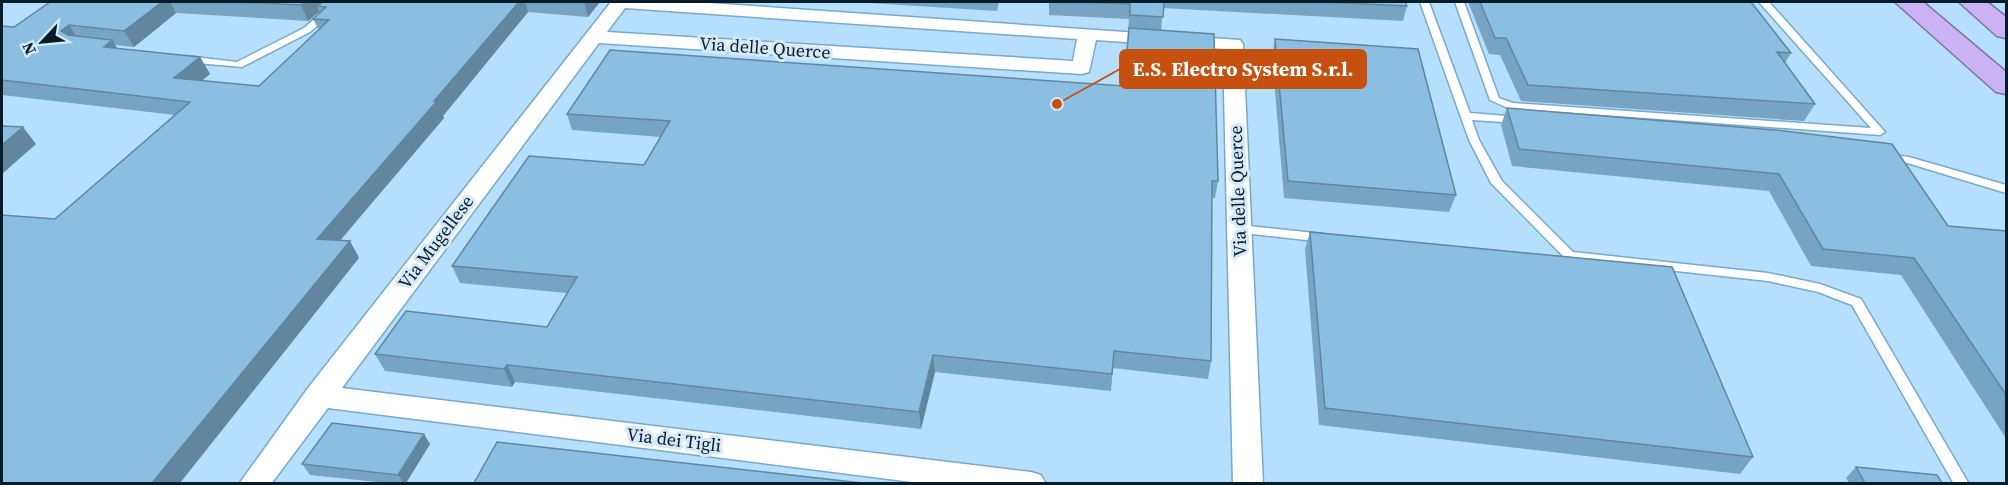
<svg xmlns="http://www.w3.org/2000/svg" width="2008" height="485" viewBox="0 0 2008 485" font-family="'Source Serif 4',serif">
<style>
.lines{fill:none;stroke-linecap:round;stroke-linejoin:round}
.service-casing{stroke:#76aacd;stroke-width:3}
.minor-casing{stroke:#76aacd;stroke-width:3}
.trunk-casing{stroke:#7d73ac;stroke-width:3}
.service{fill:#fff;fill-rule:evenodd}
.minor{fill:#fff;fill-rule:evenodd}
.trunk{fill:#cab4f6;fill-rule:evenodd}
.wall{fill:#77a4c2;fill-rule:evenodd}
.shaded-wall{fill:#61869e}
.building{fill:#8abfe2;stroke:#61869e;stroke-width:1.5}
.labels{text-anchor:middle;stroke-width:6;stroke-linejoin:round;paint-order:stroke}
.street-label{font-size:18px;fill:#071c29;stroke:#d5e9f8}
.leader{fill:none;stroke:#c65010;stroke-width:2}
.callout-dot{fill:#c65010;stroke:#d5e9f8;stroke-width:2}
.callout{fill:#c65010;stroke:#c65010;stroke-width:2}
.callout-label{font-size:20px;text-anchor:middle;font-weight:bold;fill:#fff}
</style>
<rect width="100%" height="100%" fill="#b5dffc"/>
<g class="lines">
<g class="service-casing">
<g id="service">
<polygon points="334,2 344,2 310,32 242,67 186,62 181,59 186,56 237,62 304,28"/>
<polygon points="1420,2 1429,2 1470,113 1518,117 1523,120 1518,123 1472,120 1479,140 1502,181 1573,252 1768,273 1820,284 1861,299 1969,484 1954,484 1852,305 1818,292 1768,281 1566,259 1491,183 1469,140"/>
<polygon points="1455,2 1464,2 1499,98 1513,103 1871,128 1759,2 1769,2 1885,132 1880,135 1508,108 1490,100"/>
<polygon points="1887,154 1909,157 2006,185 2006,193 1904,162 1883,159 1881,157 1883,155"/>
<polygon points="1239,225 1324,234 1330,238 1324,242 1235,232 1233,229 1235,226"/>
</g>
</g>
<g class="minor-casing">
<path id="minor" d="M 611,2 L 694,2 L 1240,40 L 1243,44 L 1263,484 L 1233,484 L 1223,49 L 1096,40 L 1089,72 L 1082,74 L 599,43 L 342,388 L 1031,472 L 1041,475 L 1046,484 L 928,484 L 328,408 L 271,484 L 239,484 L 308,388 ZM 625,8 L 1077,39 L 1073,61 L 607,32 Z"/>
</g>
<g class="trunk-casing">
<g id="trunk">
<polygon points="1895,2 1923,2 2006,72 2006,94 1996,92"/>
<polygon points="1959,2 1987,2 2006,17 2006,38 1997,36"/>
</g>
</g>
<use href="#service" class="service"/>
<use href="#minor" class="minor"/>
<use href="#trunk" class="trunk"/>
</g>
<g class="wall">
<path d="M 50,2 L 600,2 L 588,17 L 528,12 L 443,116 L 444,118 L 340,240 L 350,241 L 359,258 L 55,219 L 175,115 L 2,95 L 2,26 L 14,27 ZM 319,12 L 320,13 L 313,19 L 319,30 L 259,86 L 201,81 L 210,74 L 200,57 L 117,48 L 115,45 L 134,47 L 176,13 L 308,21 Z"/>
<polygon points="870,2 999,2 997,11 870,3"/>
<polygon points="1049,2 1405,2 1407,6 1403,21 1163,8 1161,31 1218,181 1215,198 1212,198 1211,361 1208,379 1113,368 1111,391 935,372 921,429 515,382 512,387 385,371 375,354 547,327 567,293 460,283 452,266 644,165 661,137 572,130 567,114 1124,86 1129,19 1049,15"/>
<polygon points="1468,2 1751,2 1791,53 1785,63 1815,104 1804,121 1521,101 1500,55 1489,54"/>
<polygon points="1275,39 1456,195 1449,212 1284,198 1272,55"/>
<polygon points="1507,108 1775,130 1948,226 2007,231 2007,440 1901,275 1811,266 1769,191 1512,166 1501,125"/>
<polygon points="1310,232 1753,457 1740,474 1319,425 1305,249"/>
<polygon points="430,444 406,483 387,483 310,475 302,464"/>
<polygon points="1856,467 1942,483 1849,483 1846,478"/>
</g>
<g class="shaded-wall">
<polygon points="162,2 170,2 176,13 134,47 124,31"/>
<polygon points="305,2 331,2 317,6 319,12 308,21 301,5"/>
<polygon points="519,2 525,2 528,12 443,116 444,118 327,256 317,239"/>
<polygon points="584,2 600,2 588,17"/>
<polygon points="69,25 79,41 72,47 61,31"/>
<polygon points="112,40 122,56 104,47"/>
<polygon points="200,57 210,74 184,95 174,78"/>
<polygon points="23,127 36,144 2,174 2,145"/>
<polygon points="350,241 359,258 180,483 152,483"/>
<polygon points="933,355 935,372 921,429 919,412"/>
<polygon points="507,365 515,382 512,387 504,369"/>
<polygon points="424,434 430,444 406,483 404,483 398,475"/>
</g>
<g class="building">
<polygon points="50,2 162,2 124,31 69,25 61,31 68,35 112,40 104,47 200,57 174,78 259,86 329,20 313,19 326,7 317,6 323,2 519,2 434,101 437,101 317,239 350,241 152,483 2,483 2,215 55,219 190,102 2,80 2,26 14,27"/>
<polygon points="235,2 305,2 301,5"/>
<polygon points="1081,2 1164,2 1163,17 1130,15 1130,4"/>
<polygon points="1323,2 1405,2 1407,6"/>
<polygon points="1480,2 1751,2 1791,53 1777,52 1815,104 1528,85 1506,38 1495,38"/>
<polygon points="1129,28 1214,34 1218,181 1212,181 1211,361 1114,351 1112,374 933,355 919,412 507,365 504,369 375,354 406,311 547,327 577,277 452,266 529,156 644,165 670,121 567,114 610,50 1124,86"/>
<polygon points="1275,39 1418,49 1456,195 1288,181"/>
<polygon points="1507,108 1775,130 1892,144 1948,226 2007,231 2007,396 1914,258 1823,249 1779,174 1519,149"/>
<polygon points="2,126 23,127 2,145"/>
<polygon points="1310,232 1672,267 1753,457 1325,408"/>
<polygon points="332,423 424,434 398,475 302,464"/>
<polygon points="497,442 862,483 474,483"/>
<polygon points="1856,467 1937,475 1942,483 1865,483"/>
</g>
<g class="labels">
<g class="street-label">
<text transform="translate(765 48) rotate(4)" y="6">Via delle Querce</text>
<text transform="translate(1238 191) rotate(-92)" y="6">Via delle Querce</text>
<text transform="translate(436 242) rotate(-53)" y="6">Via Mugellese</text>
<text transform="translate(674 440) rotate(7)" y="6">Via dei Tigli</text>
</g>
</g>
<path class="leader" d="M1057 104L1120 69"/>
<circle class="callout-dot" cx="1057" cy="104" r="6"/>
<rect class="callout" x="1120" y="50" width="246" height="38" rx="6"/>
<g class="callout-label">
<text x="1243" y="76">E.S. Electro System S.r.l.</text>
</g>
<rect width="2008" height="485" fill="none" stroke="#071c29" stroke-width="6"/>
<g transform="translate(42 42) rotate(244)" stroke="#d5e9f8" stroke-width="4.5" paint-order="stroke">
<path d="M0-4.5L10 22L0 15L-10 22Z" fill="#071c29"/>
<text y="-9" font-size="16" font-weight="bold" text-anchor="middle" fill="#071c29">N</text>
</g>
</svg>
